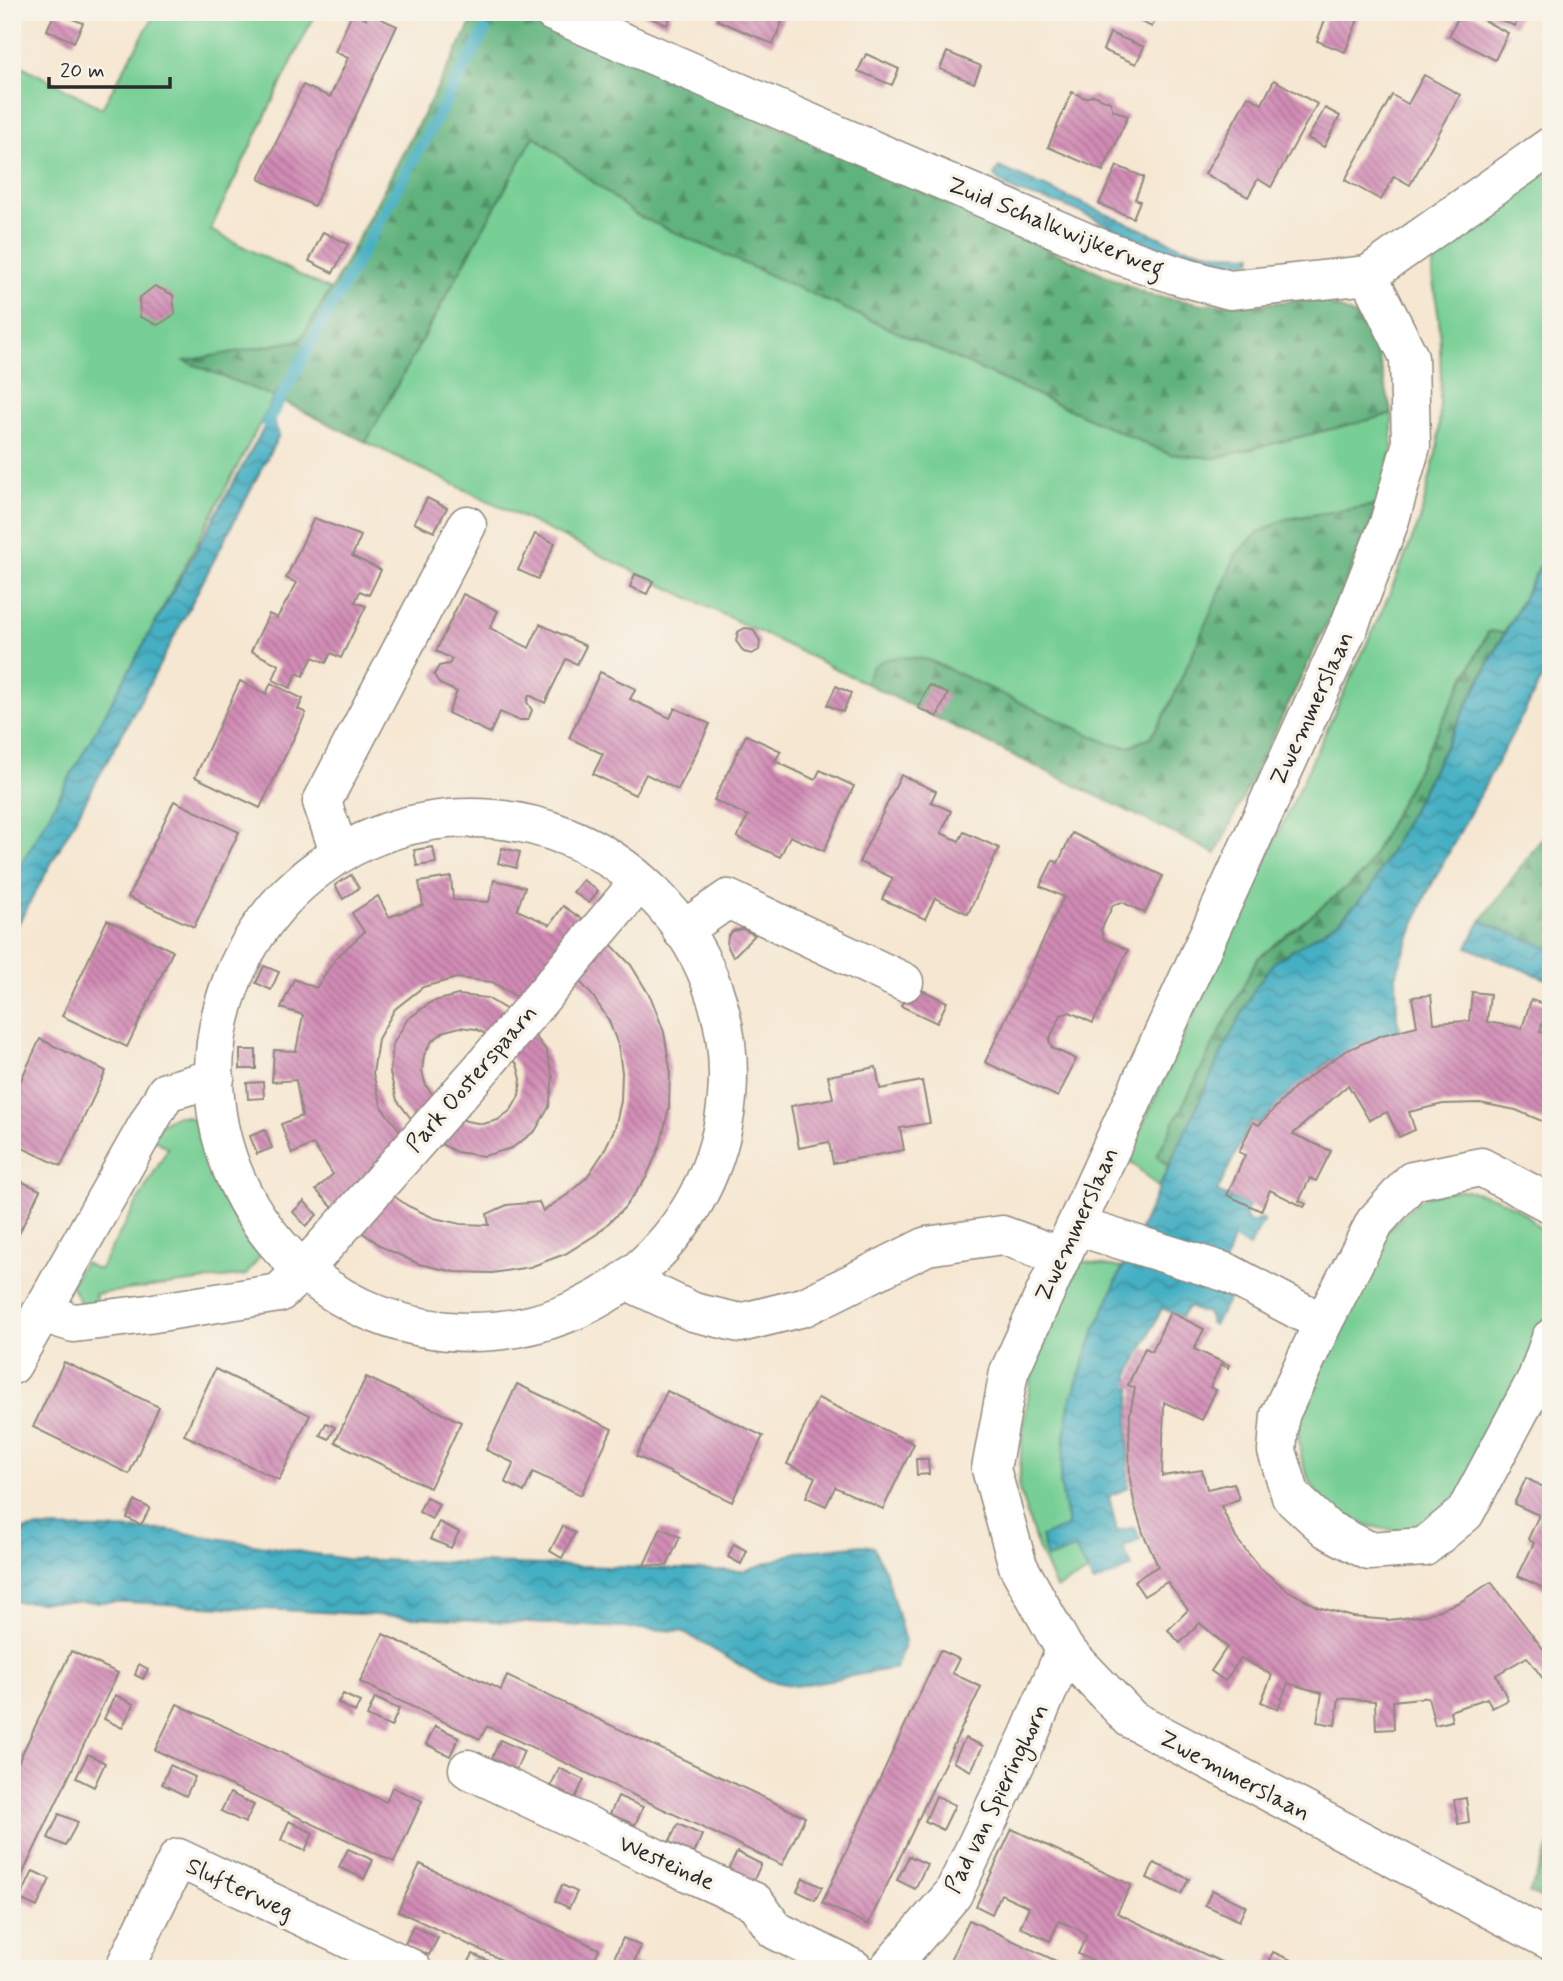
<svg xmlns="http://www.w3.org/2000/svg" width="1563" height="1981" viewBox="0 0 1563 1981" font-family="Mynerve,sans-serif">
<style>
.grass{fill:#77cf95;stroke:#517d60;stroke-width:2}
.forest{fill:url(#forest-firs);stroke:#466e54;stroke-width:2}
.water{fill:url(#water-waves);stroke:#386d77;stroke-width:2}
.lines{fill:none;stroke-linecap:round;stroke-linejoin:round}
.stream{stroke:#44afc3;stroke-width:12}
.building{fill:url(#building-back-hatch)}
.minor-casing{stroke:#90897e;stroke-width:41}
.minor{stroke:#fff;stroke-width:38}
.labels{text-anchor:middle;stroke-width:7;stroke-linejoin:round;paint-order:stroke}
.street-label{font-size:24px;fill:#2b2b2b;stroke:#f7f3e8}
</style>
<defs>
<pattern id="forest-firs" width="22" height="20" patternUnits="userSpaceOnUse" patternTransform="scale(1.75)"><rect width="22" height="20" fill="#61b27e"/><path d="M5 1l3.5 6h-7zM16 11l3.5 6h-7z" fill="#509167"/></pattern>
<pattern id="water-waves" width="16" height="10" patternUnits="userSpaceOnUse" patternTransform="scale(1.75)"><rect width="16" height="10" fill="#44afc3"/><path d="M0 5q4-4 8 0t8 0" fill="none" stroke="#398f9f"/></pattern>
<pattern id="building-back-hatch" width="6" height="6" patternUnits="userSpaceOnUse" patternTransform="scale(1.75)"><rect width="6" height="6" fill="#d18bb5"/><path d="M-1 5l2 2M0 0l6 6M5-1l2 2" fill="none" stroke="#aa7293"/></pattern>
</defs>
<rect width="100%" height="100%" fill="#f7f3e8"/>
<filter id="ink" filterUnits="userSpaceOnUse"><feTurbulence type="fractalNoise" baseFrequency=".0143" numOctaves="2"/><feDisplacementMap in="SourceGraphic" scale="14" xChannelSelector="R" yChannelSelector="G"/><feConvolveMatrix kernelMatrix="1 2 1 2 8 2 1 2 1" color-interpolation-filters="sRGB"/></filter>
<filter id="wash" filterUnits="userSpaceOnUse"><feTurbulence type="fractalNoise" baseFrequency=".00686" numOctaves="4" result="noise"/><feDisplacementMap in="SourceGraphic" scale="28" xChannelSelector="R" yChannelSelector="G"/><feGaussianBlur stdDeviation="1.57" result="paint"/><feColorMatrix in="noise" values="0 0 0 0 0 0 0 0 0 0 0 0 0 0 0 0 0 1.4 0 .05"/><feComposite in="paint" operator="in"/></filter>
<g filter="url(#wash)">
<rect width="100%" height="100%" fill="#f6e7d2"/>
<g class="grass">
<polygon points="156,12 316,12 210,230 330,290 300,341 186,361 274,397 12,893 12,61 102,108"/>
<polygon points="534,136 636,215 1169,454 1215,458 1392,414 1392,452 1377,505 1286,519 1258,533 1237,553 1168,709 1151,737 1129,747 1110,744 874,666 865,683 366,442"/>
<polygon points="1551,168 1551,545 1504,633 1488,632 1364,873 1257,959 1157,1156 1168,1166 1159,1188 1127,1158 1387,600 1420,520 1438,444 1441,377 1439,319 1432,274 1435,256 1445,243"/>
<polygon points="175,1116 186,1116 194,1120 212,1179 231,1213 260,1256 246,1275 95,1294 98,1312 82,1306 71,1285 83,1262 99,1270 168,1148 153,1139 162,1123"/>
<path d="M 1464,1190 C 1498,1195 1541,1213 1550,1251 C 1553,1263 1551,1277 1551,1289 C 1551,1298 1553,1311 1550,1321 C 1548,1329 1543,1337 1539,1345 C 1531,1362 1523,1380 1515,1398 C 1503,1423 1494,1452 1479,1476 C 1474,1485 1443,1513 1434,1520 C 1404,1540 1360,1527 1333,1508 C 1301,1485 1295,1444 1300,1408 L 1375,1241 L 1422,1198 L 1443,1192 Z"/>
<polygon points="1081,1261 1122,1268 1095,1330 1069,1405 1060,1482 1075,1549 1088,1573 1056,1588 1038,1548 1019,1489 1022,1437 1031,1378 1049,1331"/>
</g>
<g class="forest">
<polygon points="477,12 526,12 1149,295 1203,304 1260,304 1313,299 1337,307 1359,318 1376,346 1392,414 1215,458 1169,454 636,215 534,136 366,442 274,397 185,361 300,340 331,290"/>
<path d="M 1377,505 L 1372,523 L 1328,622 L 1216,854 L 865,683 C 868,678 870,671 873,667 C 886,653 912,657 929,660 L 1110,744 L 1129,747 L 1151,737 L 1168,709 L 1237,553 L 1258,533 L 1286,519 Z"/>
<polygon points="1489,631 1504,633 1370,890 1339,921 1269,969 1168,1166 1157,1156 1257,959 1364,873"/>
<polygon points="1551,826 1551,950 1481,921"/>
<polygon points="1551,1842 1551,1903 1529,1893"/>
</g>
<g class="water">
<path d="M 999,167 L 1182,247 L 1223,254 L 1253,255 L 1251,261 C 1211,263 1173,256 1136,239 C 1111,228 1088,214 1062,205 C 1039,197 1010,195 994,176 Z"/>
<polygon points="271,415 279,435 150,683 12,935 12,881"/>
<polygon points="1551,546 1551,662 1425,897 1396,974 1397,1019 1401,1031 1328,1062 1258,1124 1251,1121 1217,1192 1249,1205 1245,1216 1249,1222 1256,1222 1259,1218 1264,1220 1249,1247 1233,1238 1217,1290 1230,1297 1214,1325 1210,1323 1210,1318 1206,1312 1200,1312 1188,1307 1181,1317 1162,1308 1128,1378 1132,1380 1128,1430 1128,1488 1109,1496 1117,1531 1135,1527 1140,1539 1123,1548 1132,1567 1094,1583 1075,1549 1047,1559 1041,1537 1068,1526 1060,1482 1069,1405 1095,1330 1122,1268 1225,1046 1254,990 1274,962 1339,921 1370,890"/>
<polygon points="1481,921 1551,949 1551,981 1467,947"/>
<polygon points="41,1528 166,1530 346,1559 744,1571 798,1552 863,1545 873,1547 886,1572 905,1642 896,1668 796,1686 765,1680 682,1631 128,1602 12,1602 12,1531"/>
</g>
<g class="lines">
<polyline class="stream" points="267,423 485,31"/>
</g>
<g id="blocks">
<g class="building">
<polygon points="55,12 83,23 74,42 47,30"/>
<polygon points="637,12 672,12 667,25"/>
<polygon points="721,12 786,12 773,44 717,20"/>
<polygon points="1119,12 1158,12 1152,27"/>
<polygon points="1328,12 1361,12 1345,52 1317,41"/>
<polygon points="1461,12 1468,12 1508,33 1495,60 1449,36"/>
<polygon points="1481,12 1521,12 1515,26"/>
<polygon points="352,13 366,19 368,13 397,26 314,206 259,179 303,85 330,97 348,58 335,52"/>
<polygon points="1110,33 1144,47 1136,64 1103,50"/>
<polygon points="947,52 981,66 974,83 940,69"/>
<polygon points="866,54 899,69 892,85 858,71"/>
<polygon points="1424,75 1460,95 1410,185 1394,176 1381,200 1345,180 1392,95 1408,104"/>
<polygon points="1274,80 1317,104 1271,187 1258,179 1248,197 1205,174 1248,96 1262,104"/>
<polygon points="1072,92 1085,98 1094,95 1110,102 1113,110 1128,116 1103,171 1048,147"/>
<polygon points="1325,108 1340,116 1324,147 1308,138"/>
<polygon points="1117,166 1144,177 1135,199 1140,201 1133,218 1099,204"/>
<polygon points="323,232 348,244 333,273 309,261"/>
<polygon points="155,286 173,295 175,314 158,325 140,317 139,298"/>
<polygon points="427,498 447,508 434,532 414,523"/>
<polygon points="314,518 361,536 352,556 381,570 369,595 360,591 355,602 366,606 341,658 331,653 326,663 313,657 303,676 297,673 290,688 273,680 279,665 251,651 269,614 277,618 297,583 286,578"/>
<polygon points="535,534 555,543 538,579 518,570"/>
<polygon points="635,574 653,581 647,594 630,587"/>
<polygon points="463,594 498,611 490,628 529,648 540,624 586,646 577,664 566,659 545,703 529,695 527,702 532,710 528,720 518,720 500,712 490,733 448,713 457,692 440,684 434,675 439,666 449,664 452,659 436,651"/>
<polygon points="745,628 753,629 760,641 759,650 752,654 744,652 736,641 738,632"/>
<polygon points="600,672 636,689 630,699 670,718 675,708 710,724 678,790 646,774 635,795 593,774 603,754 569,738"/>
<polygon points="240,681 266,694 271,683 303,699 298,709 306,713 260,808 195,777"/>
<polygon points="929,685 948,694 937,717 918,708"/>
<polygon points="836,686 851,693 843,712 827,705"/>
<polygon points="746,735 781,751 775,761 815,780 820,770 854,786 824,851 790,836 780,857 737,837 748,816 714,800"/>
<polygon points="901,775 936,791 931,802 951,811 941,833 959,841 964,832 999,848 968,914 935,898 925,919 882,899 893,878 859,862"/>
<polygon points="174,801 239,832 194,927 128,897"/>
<polygon points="1072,833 1163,876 1145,913 1122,902 1113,905 1101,930 1104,939 1128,950 1093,1023 1070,1012 1061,1015 1049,1040 1052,1048 1076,1059 1058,1097 985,1062 1064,897 1040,886 1053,860 1058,863"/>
<polygon points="433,847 436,863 417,866 414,850"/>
<polygon points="502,848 520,852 516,868 498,863"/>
<polygon points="351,875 359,888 343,899 335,885"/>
<polygon points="451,877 453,900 489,902 494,880 525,887 517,910 550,925 563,906 589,924 524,1001 492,982 457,978 423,987 395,1009 378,1039 373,1074 382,1108 405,1137 338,1213 316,1190 333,1174 313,1144 292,1154 281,1124 302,1116 296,1080 272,1082 274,1050 296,1051 303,1015 281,1008 294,979 316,988 336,958 364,932 352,913 378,896 389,917 423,905 419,882"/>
<polygon points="583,880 598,891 589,903 573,892"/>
<polygon points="107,920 173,951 127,1047 62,1016"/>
<polygon points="743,929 755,935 733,957 727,945 728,936 733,931"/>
<polygon points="604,937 631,965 651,998 664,1032 670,1069 669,1107 661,1143 646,1178 624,1208 597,1234 565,1254 530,1267 492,1273 455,1272 419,1264 384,1248 353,1226 385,1190 408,1206 434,1218 461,1224 489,1225 487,1214 507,1205 539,1202 543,1211 567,1195 587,1177 603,1153 615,1128 621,1101 622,1072 618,1045 608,1019 592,995 573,974"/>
<polygon points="264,966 279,972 271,990 256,983"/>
<polygon points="911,985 947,1002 937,1023 901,1006"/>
<polygon points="1472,992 1490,994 1487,1022 1522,1028 1531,1000 1548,1005 1540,1032 1551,1036 1551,1125 1516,1110 1480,1103 1443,1104 1409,1112 1415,1130 1399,1137 1387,1112 1369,1120 1348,1085 1293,1134 1331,1151 1316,1181 1310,1178 1299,1201 1306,1204 1304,1207 1270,1190 1261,1211 1227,1195 1245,1155 1239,1152 1253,1122 1259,1125 1295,1087 1345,1051 1382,1035 1417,1026 1412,997 1431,995 1434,1023 1469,1021"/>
<polygon points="458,995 487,998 512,1013 491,1037 476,1029 460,1027 445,1031 432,1041 424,1055 422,1071 426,1086 437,1100 415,1124 397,1100 390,1073 393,1044 407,1020 431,1002"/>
<polygon points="527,1026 546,1050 553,1077 549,1107 535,1131 512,1148 484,1156 456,1152 430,1138 451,1113 466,1121 483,1124 498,1120 511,1110 519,1096 521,1079 517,1064 506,1051"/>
<polygon points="40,1039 106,1071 61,1166 12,1143 12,1099"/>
<rect x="240" y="1050" width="16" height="19"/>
<polygon points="876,1067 880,1089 922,1081 930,1123 900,1128 904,1150 833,1163 829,1142 799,1148 791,1106 833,1098 828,1076"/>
<polygon points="263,1082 264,1098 248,1099 247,1083"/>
<polygon points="265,1130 272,1148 257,1154 250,1136"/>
<polygon points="12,1177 40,1190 12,1248"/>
<polygon points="304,1201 317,1215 306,1226 293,1212"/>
<polygon points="1170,1312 1204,1329 1194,1349 1229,1365 1228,1368 1221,1364 1210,1387 1216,1390 1202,1420 1164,1402 1162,1476 1202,1470 1207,1489 1234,1483 1239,1499 1221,1506 1236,1538 1259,1567 1287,1590 1318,1607 1353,1617 1389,1620 1426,1615 1460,1602 1491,1582 1551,1659 1551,1675 1544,1680 1527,1657 1496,1675 1508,1700 1492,1708 1487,1698 1450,1711 1452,1721 1435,1725 1428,1697 1393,1701 1394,1729 1376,1730 1375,1701 1339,1698 1335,1725 1317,1722 1322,1693 1288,1683 1278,1709 1261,1702 1272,1675 1241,1658 1225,1681 1211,1671 1227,1647 1200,1623 1180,1643 1168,1630 1188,1610 1167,1582 1144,1596 1134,1581 1158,1566 1143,1533 1135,1507 1130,1480 1129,1447 1130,1413 1135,1388 1128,1385 1145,1348 1152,1351"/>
<polygon points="64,1362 159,1407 129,1474 33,1427"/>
<polygon points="215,1369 310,1415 279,1480 184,1435"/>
<polygon points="366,1377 461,1422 430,1488 335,1442"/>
<polygon points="517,1384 612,1429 581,1495 533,1472 524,1492 505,1482 514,1463 486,1450"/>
<polygon points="667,1391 763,1436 732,1502 636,1456"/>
<polygon points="818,1398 914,1444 883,1509 835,1487 826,1506 806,1497 815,1477 787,1464"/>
<polygon points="326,1423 335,1427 329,1439 320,1435"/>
<polygon points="916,1459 928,1459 929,1474 917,1475"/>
<polygon points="1526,1478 1551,1491 1551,1592 1518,1576 1534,1543 1528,1539 1539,1515 1514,1504"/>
<polygon points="426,1497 439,1504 432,1519 419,1512"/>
<polygon points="135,1501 150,1508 141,1525 127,1518"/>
<polygon points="439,1522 459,1532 451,1548 430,1539"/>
<polygon points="563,1526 575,1533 562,1558 550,1551"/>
<polygon points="661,1528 680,1537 667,1566 644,1565"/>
<polygon points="734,1544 747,1551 741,1564 728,1557"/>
<polygon points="383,1634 501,1690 507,1676 805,1817 782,1865 487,1726 480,1739 360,1682"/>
<polygon points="940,1650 959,1659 952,1673 981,1687 868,1925 822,1903"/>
<polygon points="71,1651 118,1673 12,1896 12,1775"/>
<polygon points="139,1664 148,1669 143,1679 135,1675"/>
<polygon points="343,1694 360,1702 355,1712 338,1703"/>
<polygon points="115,1695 134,1704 122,1728 104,1719"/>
<polygon points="375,1698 399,1709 391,1727 367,1716"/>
<polygon points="177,1704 386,1802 392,1787 422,1801 394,1862 155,1750"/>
<polygon points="435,1726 459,1737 450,1756 426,1744"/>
<polygon points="965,1738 983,1746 971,1771 953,1762"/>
<polygon points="500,1740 524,1751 516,1770 492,1758"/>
<polygon points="88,1754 105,1763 94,1787 76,1778"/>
<polygon points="170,1765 195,1777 186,1796 162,1784"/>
<polygon points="559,1768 584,1780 575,1798 551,1786"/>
<polygon points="230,1793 254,1805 245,1823 221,1811"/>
<polygon points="618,1796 643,1807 635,1825 610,1814"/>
<polygon points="936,1796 955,1805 943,1830 925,1821"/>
<polygon points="1466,1798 1469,1822 1458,1824 1454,1800"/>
<polygon points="59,1814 78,1822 65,1846 48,1838"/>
<polygon points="289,1821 313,1833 305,1851 281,1840"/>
<polygon points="678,1824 702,1835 694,1854 669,1842"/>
<polygon points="1012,1829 1131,1885 1117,1913 1236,1969 1109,1969 1078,1954 1087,1935 1073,1927 1059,1921 1050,1941 1020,1927 1029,1907 1014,1900 1001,1894 992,1914 976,1906"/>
<polygon points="348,1849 373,1860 364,1879 339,1867"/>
<polygon points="737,1852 761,1864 753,1882 728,1870"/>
<polygon points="909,1856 927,1864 915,1889 897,1880"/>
<polygon points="1154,1863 1189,1879 1181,1894 1147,1878"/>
<polygon points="420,1864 599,1949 590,1969 521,1969 398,1911"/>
<polygon points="33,1871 50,1879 37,1907 20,1899"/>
<polygon points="803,1878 822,1887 815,1900 797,1891"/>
<polygon points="562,1885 577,1892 569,1908 555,1901"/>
<polygon points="1212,1890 1246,1906 1239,1921 1205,1905"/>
<polygon points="969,1920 999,1934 1073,1969 946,1969"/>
<polygon points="413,1926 438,1938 429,1955 405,1944"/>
<polygon points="623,1938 641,1946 634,1962 649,1969 609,1969"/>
<polygon points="1273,1952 1302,1965 1309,1969 1265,1969"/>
<polygon points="473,1954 497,1965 495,1969 465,1969"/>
</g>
</g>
</g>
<g filter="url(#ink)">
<use href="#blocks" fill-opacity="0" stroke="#90897e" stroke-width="2"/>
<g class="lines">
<g class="minor-casing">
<g id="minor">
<polyline points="553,12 1102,249 1176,275 1230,290 1368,275 1551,146"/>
<polyline points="1368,275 1409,357 1411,446 1389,523 1350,624 1009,1372 991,1469 1018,1566 1065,1650 1131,1719 1551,1941"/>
<circle cx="471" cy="1075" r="257"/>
<polyline points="338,849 322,802 467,525"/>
<polyline points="682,931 728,899 904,982"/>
<polyline points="1551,1204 1481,1167 1412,1181 1375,1222 1323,1323 1280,1415 1277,1451 1291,1496 1327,1529 1369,1551 1424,1547 1465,1513 1537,1378 1551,1338"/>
<polyline points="1076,1226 1228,1273 1323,1323"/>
<polyline points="630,1282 693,1312 740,1323 804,1307 927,1246 1002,1235 1060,1256"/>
<polyline points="41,1313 74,1323 148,1314 279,1293 305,1268 482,1068 636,886"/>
<polyline points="12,1365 166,1092 215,1078"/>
<polyline points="468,1769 654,1857 755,1902 775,1930 854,1969"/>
<polyline points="124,1969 178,1858 412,1969"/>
<polyline points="888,1969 953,1894 1029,1735 1065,1650"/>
</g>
</g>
<use href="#minor" class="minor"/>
</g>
</g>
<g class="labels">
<g class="street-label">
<text transform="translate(1056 226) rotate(22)" y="8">Zuid Schalkwijkerweg</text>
<text transform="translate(1311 708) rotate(-65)" y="8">Zwemmerslaan</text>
<text transform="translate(471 1078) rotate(-49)" y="8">Park Oosterspaarn</text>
<text transform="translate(1076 1224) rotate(-65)" y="8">Zwemmerslaan</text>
<text transform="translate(1235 1775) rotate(28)" y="8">Zwemmerslaan</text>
<text transform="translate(996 1798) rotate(-64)" y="8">Pad van Spieringhorn</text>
<text transform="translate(667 1862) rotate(24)" y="8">Westeinde</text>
<text transform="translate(240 1888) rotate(25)" y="8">Slufterweg</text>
</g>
</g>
<rect width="1563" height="1981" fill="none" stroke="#f7f3e8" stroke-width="42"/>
<path d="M49 77v10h121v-10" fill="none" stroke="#2b2b2b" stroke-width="3.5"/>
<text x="60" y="77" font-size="21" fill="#2b2b2b" stroke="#f7f3e8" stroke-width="5" paint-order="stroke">20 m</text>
</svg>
